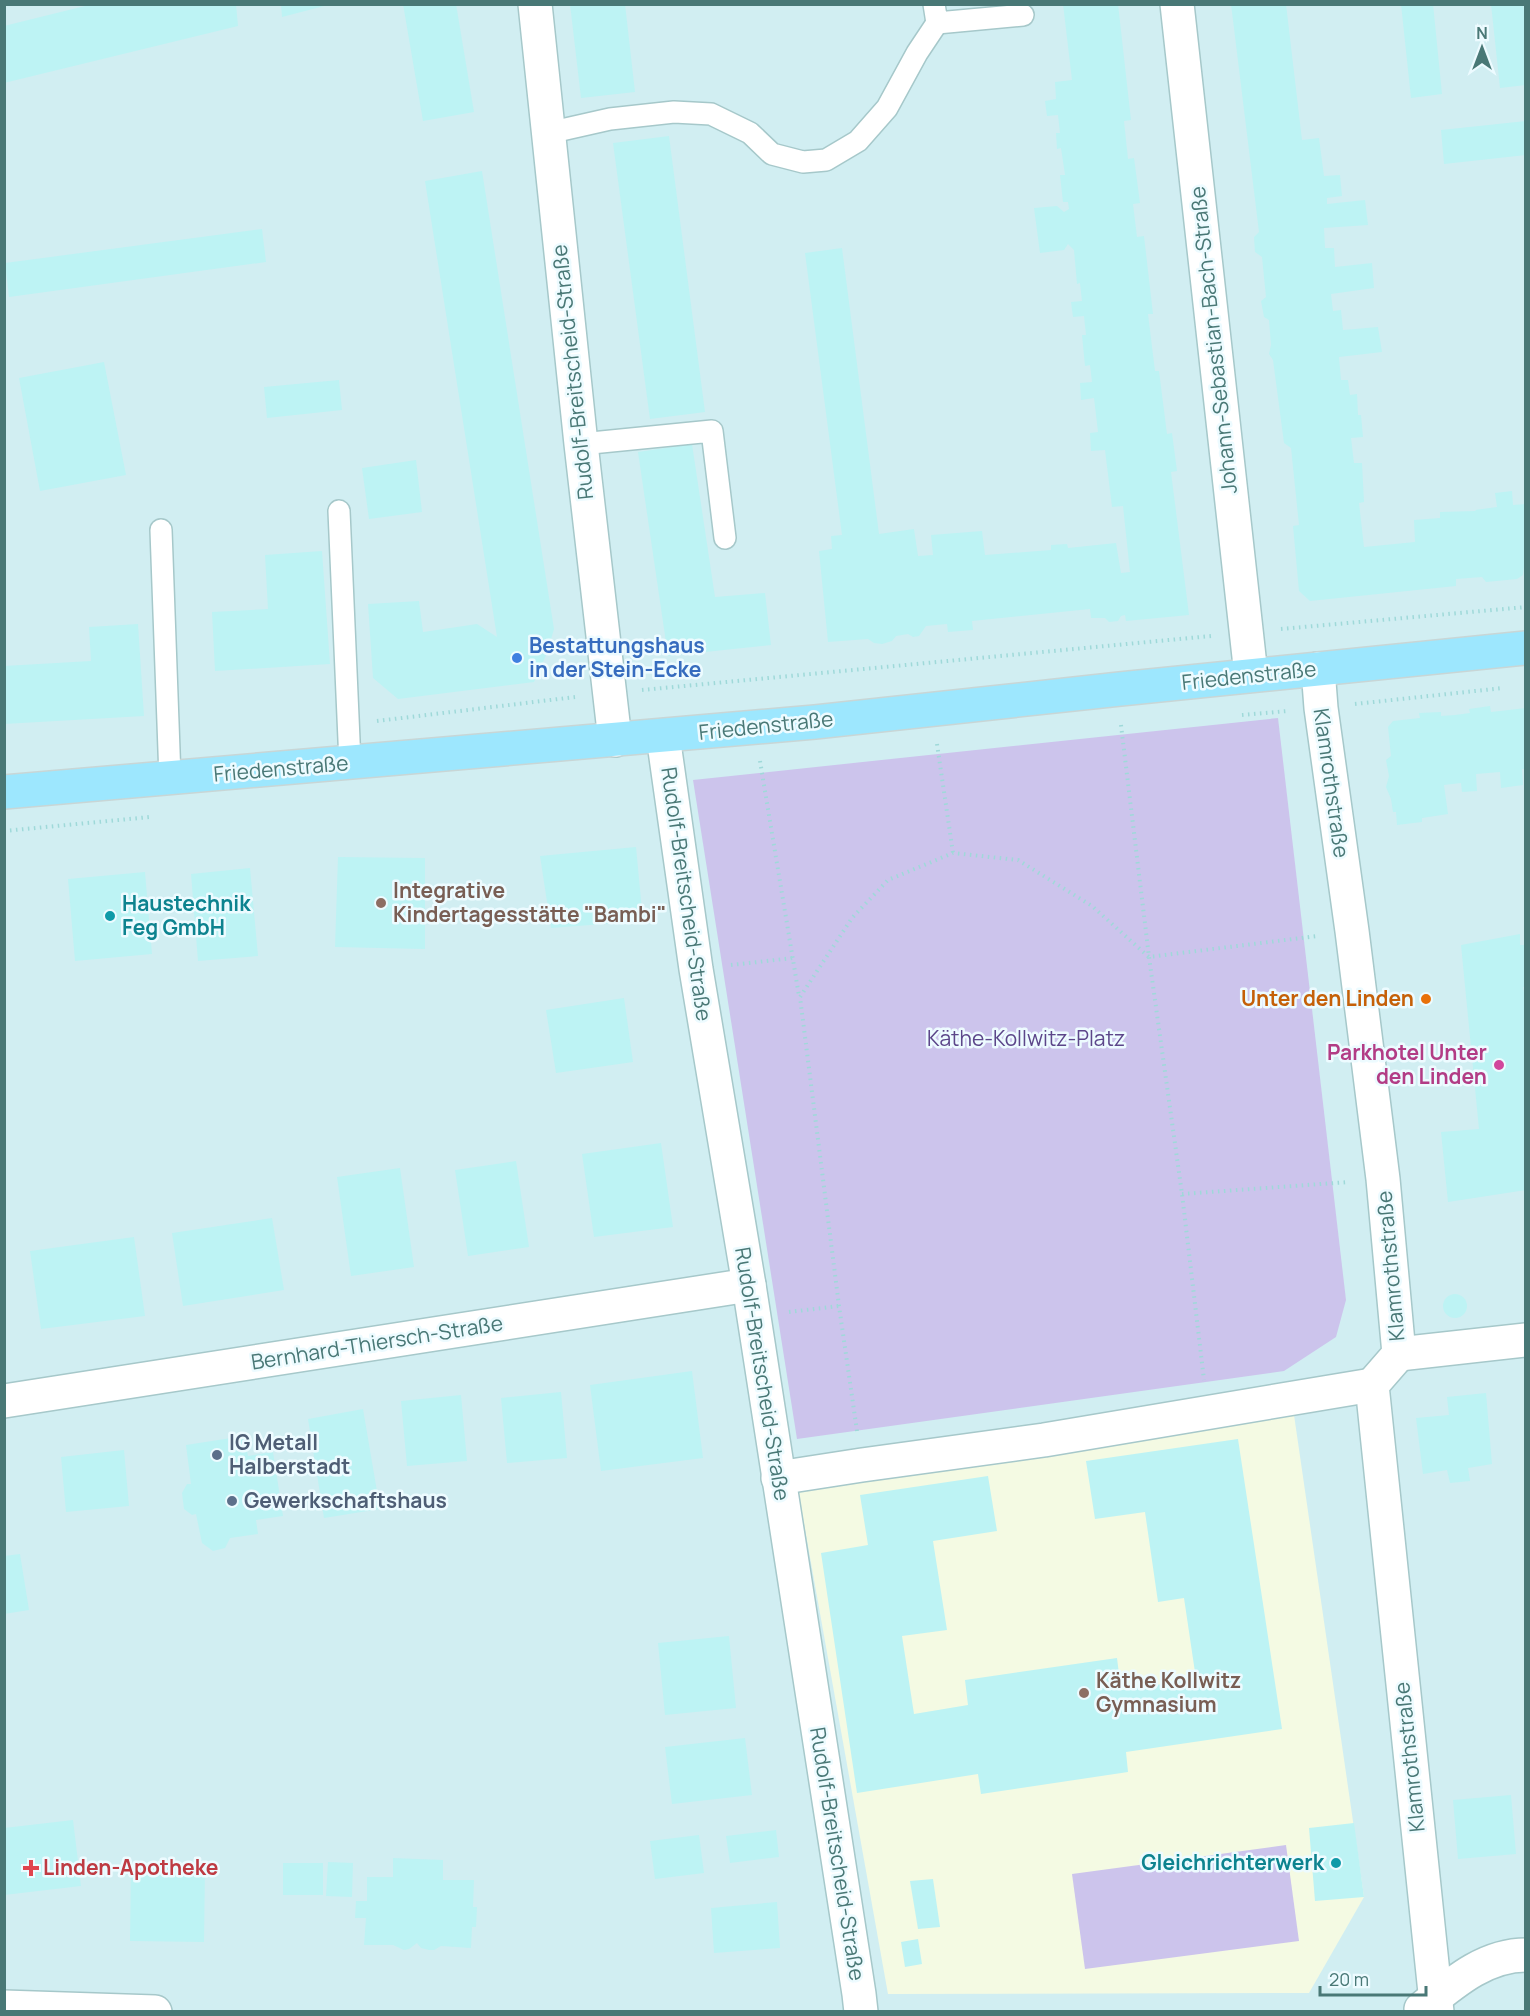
<svg xmlns="http://www.w3.org/2000/svg" width="1530" height="2016" viewBox="0 0 1530 2016" font-family="Manrope,sans-serif">
<style>
.residential{fill:#d1eef2}
.education{fill:#f4fae3}
.green{fill:#ccc4ec}
.building{fill:#bdf3f4}
.lines{fill:none;stroke-linecap:round;stroke-linejoin:round}
.lane-casing{stroke:#a6c8ca;stroke-width:24}
.street-casing{stroke:#a6c8ca;stroke-width:36}
.primary-casing{stroke:#c8d6d6;stroke-width:36}
.path{stroke:#9fd9d9;stroke-width:4;stroke-dasharray:1.5 4.5;stroke-linecap:butt}
.lane{stroke:#fff;stroke-width:21}
.street{stroke:#fff;stroke-width:33}
.primary{stroke:#9de7fe;stroke-width:33}
.shop-dot{fill:#3f7fe0;stroke:#edfbff;stroke-width:2}
.education-dot{fill:#8d6e63;stroke:#edfbff;stroke-width:2}
.culture-dot{fill:#0f9aa8;stroke:#edfbff;stroke-width:2}
.food-dot{fill:#e8710a;stroke:#edfbff;stroke-width:2}
.hotel-dot{fill:#d1479c;stroke:#edfbff;stroke-width:2}
.service-dot{fill:#5c6f8a;stroke:#edfbff;stroke-width:2}
.health-dot{fill:#e0444e;stroke:#edfbff;stroke-width:2}
.labels{text-anchor:middle;stroke-width:5;stroke-linejoin:round;paint-order:stroke}
.street-label{font-size:21px;fill:#497876;stroke:#edfbff}
.shop-label{font-size:21px;font-weight:bold;fill:#366cbe;stroke:#edfbff;text-anchor:start}
.education-label{font-size:21px;font-weight:bold;fill:#785e54;stroke:#edfbff;text-anchor:start}
.culture-label{font-size:21px;font-weight:bold;fill:#0d838f;stroke:#edfbff;text-anchor:start}
.food-label{font-size:21px;font-weight:bold;fill:#c56008;stroke:#edfbff;text-anchor:end}
.park-label{font-size:21px;fill:#5c468a;stroke:#edfbff}
.hotel-label{font-size:21px;font-weight:bold;fill:#b23c85;stroke:#edfbff;text-anchor:end}
.service-label{font-size:21px;font-weight:bold;fill:#4e5e75;stroke:#edfbff;text-anchor:start}
.health-label{font-size:21px;font-weight:bold;fill:#be3a42;stroke:#edfbff;text-anchor:start}
</style>
<rect width="100%" height="100%" fill="#e6f8fd"/>
<rect class="residential" x="5" y="5" width="1520" height="2006"/>
<polygon class="education" points="1293,1408 1364,1897 1309,1993 888,1994 798,1490"/>
<g class="green">
<polygon points="1278,718 1346,1300 1336,1337 1284,1371 797,1439 693,780"/>
<polygon points="1286,1845 1299,1941 1085,1969 1072,1874"/>
</g>
<g class="building">
<polygon points="93,4 236,4 238,26 4,83 4,26"/>
<polygon points="281,4 328,4 328,5 282,17"/>
<polygon points="403,4 456,4 474,112 423,121"/>
<polygon points="570,4 625,4 635,92 581,98"/>
<polygon points="1063,4 1118,4 1131,120 1124,121 1128,159 1134,158 1140,203 1133,204 1137,237 1144,236 1153,314 1148,314 1155,371 1159,371 1167,434 1172,433 1177,471 1171,472 1189,615 1126,621 1125,615 1121,616 1118,621 1109,622 1105,618 1091,618 1090,609 972,621 973,630 948,632 947,624 926,626 919,636 913,637 908,634 896,636 892,641 882,644 874,643 868,639 828,642 819,551 832,549 831,536 842,535 805,253 842,248 879,534 914,529 918,556 933,555 931,535 982,531 985,555 1051,550 1051,545 1067,544 1068,548 1116,543 1121,573 1130,572 1123,506 1112,507 1105,450 1091,451 1090,433 1098,432 1094,398 1081,400 1080,383 1092,382 1090,365 1085,366 1082,335 1086,335 1084,316 1073,317 1071,302 1082,301 1080,283 1077,284 1074,250 1068,244 1064,250 1040,253 1034,208 1057,206 1064,212 1069,209 1068,202 1063,202 1060,175 1065,175 1061,148 1057,149 1056,133 1060,133 1058,115 1047,116 1045,101 1056,99 1055,82 1072,80"/>
<polygon points="1231,4 1286,4 1302,140 1319,138 1324,176 1340,175 1342,196 1327,198 1327,204 1365,200 1368,225 1324,228 1325,248 1334,248 1335,267 1372,263 1374,288 1331,294 1333,311 1341,310 1343,330 1378,327 1382,352 1339,357 1341,380 1348,380 1350,395 1357,394 1358,415 1361,415 1363,437 1351,438 1354,463 1362,463 1364,502 1359,503 1364,547 1415,542 1414,520 1440,518 1440,512 1476,511 1475,510 1497,507 1495,493 1512,491 1513,505 1526,504 1526,567 1524,567 1523,575 1517,579 1486,582 1482,577 1456,579 1456,586 1310,601 1299,591 1293,526 1299,525 1291,448 1284,443 1273,360 1269,354 1271,345 1269,320 1264,317 1261,301 1266,297 1262,257 1255,252 1254,237 1259,232"/>
<polygon points="1401,4 1433,4 1442,94 1411,98"/>
<polygon points="1491,4 1523,4 1526,25 1526,85 1500,88"/>
<polygon points="1526,121 1526,155 1444,164 1441,130"/>
<polygon points="669,136 705,412 650,419 613,143"/>
<polygon points="482,171 554,629 547,653 534,682 398,699 373,678 368,604 419,601 423,632 477,624 497,637 425,181"/>
<polygon points="262,229 266,262 9,297 5,263"/>
<polygon points="104,362 126,475 40,491 19,378"/>
<polygon points="339,380 342,410 267,418 264,387"/>
<polygon points="692,444 715,597 765,593 771,645 668,656 638,452"/>
<polygon points="416,460 422,512 369,519 362,468"/>
<polygon points="322,551 330,664 215,671 212,612 268,609 265,555"/>
<polygon points="138,624 144,716 4,724 4,666 91,661 89,627"/>
<polygon points="1490,706 1491,712 1526,708 1526,769 1522,769 1523,785 1501,788 1500,772 1476,774 1477,791 1462,792 1461,783 1444,785 1448,814 1422,818 1422,822 1397,825 1396,812 1393,812 1391,799 1386,787 1389,776 1386,760 1391,756 1388,727 1393,721 1420,718 1419,713 1441,712 1441,716 1455,715 1470,713 1469,709"/>
<polygon points="636,847 643,921 551,928 540,856"/>
<polygon points="338,857 425,858 425,949 335,947"/>
<polygon points="250,868 258,956 198,961 191,874"/>
<polygon points="145,872 152,954 75,961 68,879"/>
<polygon points="1520,934 1520,945 1526,945 1526,987 1523,987 1526,1002 1526,1190 1448,1202 1441,1132 1479,1129 1461,945"/>
<polygon points="624,998 633,1062 556,1073 546,1010"/>
<polygon points="661,1143 673,1227 594,1237 582,1154"/>
<polygon points="516,1161 529,1247 468,1256 455,1170"/>
<polygon points="400,1168 414,1267 351,1276 337,1177"/>
<polygon points="272,1218 284,1290 183,1306 172,1233"/>
<polygon points="134,1237 145,1316 41,1329 30,1251"/>
<circle cx="1455" cy="1306" r="12"/>
<polygon points="692,1371 703,1458 601,1471 590,1385"/>
<polygon points="561,1392 567,1458 507,1463 501,1398"/>
<polygon points="1486,1393 1492,1464 1468,1468 1470,1481 1450,1483 1447,1470 1423,1474 1416,1418 1449,1415 1447,1397"/>
<polygon points="461,1395 467,1461 407,1466 401,1401"/>
<polygon points="363,1409 380,1509 324,1518 308,1419"/>
<polygon points="244,1436 248,1456 273,1452 283,1516 256,1520 258,1534 230,1538 225,1548 213,1551 202,1543 196,1514 192,1515 184,1509 182,1493 187,1484 191,1484 186,1445"/>
<polygon points="1238,1439 1282,1729 1126,1752 1128,1772 981,1794 978,1774 857,1793 821,1553 868,1545 860,1495 988,1476 997,1531 933,1541 947,1630 902,1636 914,1714 968,1705 965,1680 1117,1658 1121,1690 1196,1679 1184,1598 1158,1602 1145,1512 1095,1519 1086,1461"/>
<polygon points="124,1450 129,1506 66,1512 61,1457"/>
<polygon points="20,1554 29,1610 4,1614 4,1556"/>
<polygon points="729,1636 736,1708 665,1715 658,1643"/>
<polygon points="745,1738 752,1795 672,1804 665,1747"/>
<polygon points="1511,1795 1516,1854 1458,1859 1453,1800"/>
<polygon points="73,1820 81,1886 4,1895 4,1828"/>
<polygon points="1354,1823 1364,1897 1315,1901 1309,1828"/>
<polygon points="776,1830 779,1857 730,1863 726,1836"/>
<polygon points="699,1835 704,1873 655,1879 650,1841"/>
<polygon points="393,1858 443,1860 443,1880 474,1880 473,1907 477,1907 476,1927 472,1927 471,1948 441,1946 434,1950 429,1950 421,1948 417,1943 409,1949 404,1950 393,1945 364,1945 366,1918 355,1918 356,1901 367,1901 367,1877 393,1877"/>
<polygon points="328,1862 353,1863 352,1897 326,1896"/>
<rect x="283" y="1863" width="40" height="32"/>
<polygon points="131,1865 205,1867 204,1942 130,1941"/>
<polygon points="933,1879 940,1927 918,1929 910,1881"/>
<polygon points="777,1902 780,1948 714,1953 711,1908"/>
<polygon points="918,1939 922,1964 905,1967 901,1942"/>
</g>
<g class="lines">
<g class="lane-casing">
<g id="lane">
<polyline points="934,4 937,23 1023,15"/>
<polyline points="548,133 610,119 674,112 711,114 750,133 772,154 803,162 826,160 858,141 887,108 917,53 937,23"/>
<polyline points="581,444 712,431 725,538"/>
<polyline points="339,511 350,763"/>
<polyline points="161,530 170,778"/>
</g>
</g>
<g class="street-casing">
<g id="street">
<polyline points="535,4 581,444 615,740"/>
<polyline points="1177,4 1251,675"/>
<polyline points="1318,669 1321,708 1352,931 1383,1179 1399,1354 1372,1385 1437,2012"/>
<polyline points="663,736 696,969 749,1285 859,1994 861,2012"/>
<polyline points="1399,1354 1526,1340"/>
<polyline points="4,1401 749,1285"/>
<polyline points="778,1478 862,1465 1044,1440 1372,1385"/>
<polyline points="4,2007 155,2012"/>
<path d="M 1421,2009 C 1452,1984 1484,1955 1526,1955"/>
</g>
</g>
<g class="primary-casing">
<polyline id="primary" points="4,792 815,722 1120,689 1526,648"/>
</g>
<g class="path">
<polyline points="1281,629 1526,607"/>
<polyline points="642,690 1211,636"/>
<polyline points="1355,704 1503,688"/>
<polyline points="1242,715 1288,711"/>
<polyline points="377,721 575,697"/>
<polyline points="1121,725 1149,957 1182,1194 1204,1380"/>
<polyline points="937,744 953,853"/>
<polyline points="760,761 799,996"/>
<polyline points="4,831 150,817"/>
<polyline points="731,965 793,958"/>
<polyline points="1182,1194 1349,1182"/>
<polyline points="789,1312 839,1306"/>
<polyline points="857,1431 839,1306 800,997 852,918 888,880 953,853 1018,860 1092,906 1149,957 1317,936"/>
</g>
<use href="#lane" class="lane"/>
<use href="#street" class="street"/>
<use href="#primary" class="primary"/>
</g>
<circle class="shop-dot" cx="517" cy="658" r="6"/>
<g class="education-dot">
<circle cx="381" cy="903" r="6"/>
<circle cx="1084" cy="1693" r="6"/>
</g>
<g class="culture-dot">
<circle cx="110" cy="916" r="6"/>
<circle cx="1336" cy="1863" r="6"/>
</g>
<circle class="food-dot" cx="1426" cy="999" r="6"/>
<circle class="hotel-dot" cx="1499" cy="1065" r="6"/>
<g class="service-dot">
<circle cx="217" cy="1455" r="6"/>
<circle cx="232" cy="1501" r="6"/>
</g>
<path class="health-dot" d="M28 1859h6v6h6v6h-6v6h-6v-6h-6v-6h6z"/>
<g class="labels">
<g class="street-label">
<text transform="translate(1214 340) rotate(-96)" y="7">Johann-Sebastian-Bach-Straße</text>
<text transform="translate(573 372) rotate(-96)" y="7">Rudolf-Breitscheid-Straße</text>
<text transform="translate(1249 676) rotate(-6)" y="7">Friedenstraße</text>
<text transform="translate(766 726) rotate(-6)" y="7">Friedenstraße</text>
<text transform="translate(281 769) rotate(-5)" y="7">Friedenstraße</text>
<text transform="translate(1331 783) rotate(82)" y="7">Klamrothstraße</text>
<text transform="translate(686 894) rotate(82)" y="7">Rudolf-Breitscheid-Straße</text>
<text transform="translate(1391 1266) rotate(-95)" y="7">Klamrothstraße</text>
<text transform="translate(377 1343) rotate(-9)" y="7">Bernhard-Thiersch-Straße</text>
<text transform="translate(762 1374) rotate(81)" y="7">Rudolf-Breitscheid-Straße</text>
<text transform="translate(1410 1757) rotate(-96)" y="7">Klamrothstraße</text>
<text transform="translate(837 1854) rotate(81)" y="7">Rudolf-Breitscheid-Straße</text>
</g>
<g class="shop-label">
<text x="529" y="653">Bestattungshaus<tspan x="529" dy="24">in der Stein-Ecke</tspan></text>
</g>
<g class="education-label">
<text x="393" y="898">Integrative<tspan x="393" dy="24">Kindertagesstätte "Bambi"</tspan></text>
<text x="1096" y="1688">Käthe Kollwitz<tspan x="1096" dy="24">Gymnasium</tspan></text>
</g>
<g class="culture-label">
<text x="122" y="911">Haustechnik<tspan x="122" dy="24">Feg GmbH</tspan></text>
<text x="1324" y="1870" text-anchor="end">Gleichrichterwerk</text>
</g>
<g class="food-label">
<text x="1414" y="1006">Unter den Linden</text>
</g>
<g class="park-label">
<text x="1026" y="1046">Käthe-Kollwitz-Platz</text>
</g>
<g class="hotel-label">
<text x="1487" y="1060">Parkhotel Unter<tspan x="1487" dy="24">den Linden</tspan></text>
</g>
<g class="service-label">
<text x="229" y="1450">IG Metall<tspan x="229" dy="24">Halberstadt</tspan></text>
<text x="244" y="1508">Gewerkschaftshaus</text>
</g>
<g class="health-label">
<text x="43" y="1875">Linden-Apotheke</text>
</g>
</g>
<rect width="1530" height="2016" fill="none" stroke="#497876" stroke-width="12"/>
<g transform="translate(1482 48)" stroke="#edfbff" stroke-width="4.5" paint-order="stroke">
<path d="M0-4.5L10 22L0 15L-10 22Z" fill="#497876"/>
<text y="-9" font-size="16" font-weight="bold" text-anchor="middle" fill="#497876">N</text>
</g>
<path d="M1320 1986v9h106v-9" fill="none" stroke="#497876" stroke-width="3"/>
<text x="1329" y="1986" font-size="18" fill="#497876" stroke="#edfbff" stroke-width="4.5" paint-order="stroke">20 m</text>
</svg>
